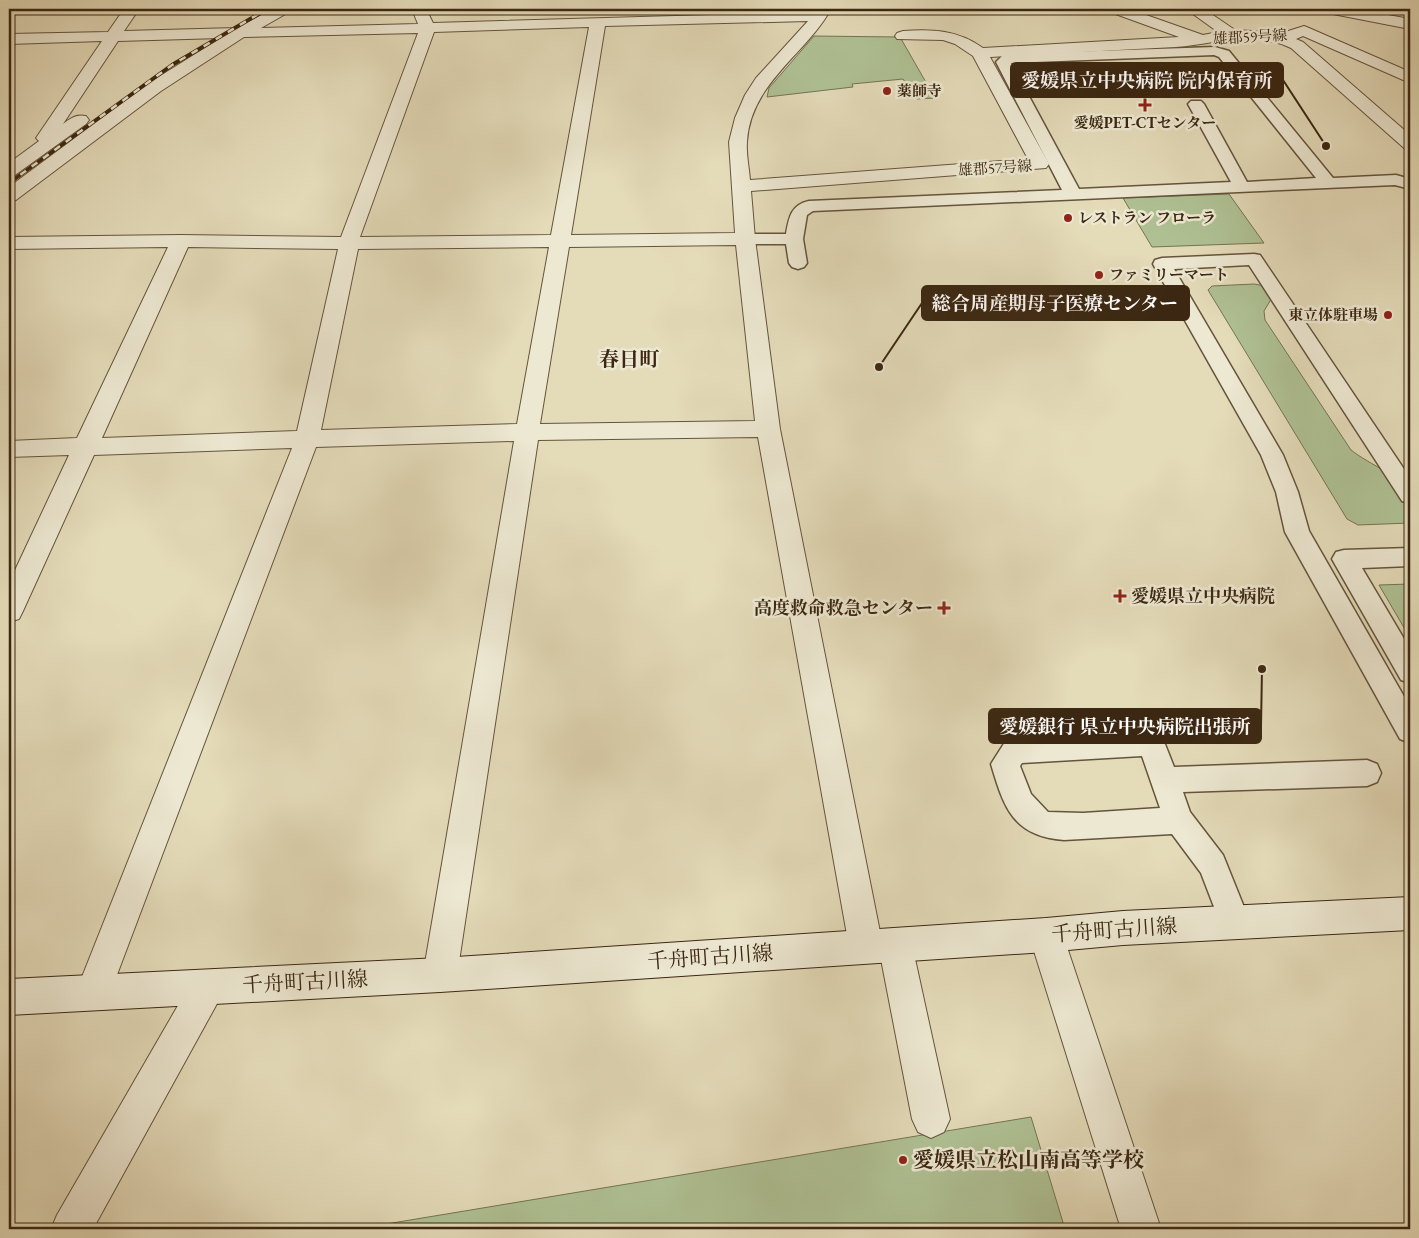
<svg xmlns="http://www.w3.org/2000/svg" width="1419" height="1238" viewBox="0 0 1419 1238" font-family="'EB Garamond','Noto Serif JP',serif">
<style>
.green{fill:#afc194;stroke:#757453}
.lines{fill:none;stroke-linecap:round;stroke-linejoin:round}
.lane-casing{stroke:#65543c;stroke-width:3}
.street-casing{stroke:#65543c;stroke-width:2}
.secondary-casing{stroke:#3b2712;stroke-width:2}
.lane{fill:#ede8d2;fill-rule:evenodd}
.street{fill:#ede8d2;fill-rule:evenodd}
.secondary{fill:#ede8d2;fill-rule:evenodd}
.rail-casing{stroke:#3b2712;stroke-width:4}
.rail{stroke:#ede8d2;stroke-width:2.5;stroke-dasharray:7;stroke-linecap:butt}
.poi-dot{fill:#8f2418;stroke:#ede8d2;stroke-width:2}
.labels{text-anchor:middle;stroke-width:5;stroke-linejoin:round;paint-order:stroke}
.far-street-label{font-size:15px;fill:#3b2712;stroke:#ede8d2}
.far-poi-label{font-size:15px;font-weight:bold;fill:#3b2712;stroke:#ede8d2;text-anchor:start}
.poi-label{font-size:18px;font-weight:bold;fill:#3b2712;stroke:#ede8d2;text-anchor:start}
.quarter-label{font-size:20px;font-weight:bold;fill:#3b2712;stroke:#ede8d2}
.near-street-label{font-size:21px;fill:#3b2712;stroke:#ede8d2}
.near-poi-label{font-size:21px;font-weight:bold;fill:#3b2712;stroke:#ede8d2;text-anchor:start}
.leader{fill:none;stroke:#3b2712;stroke-width:2}
.callout-dot{fill:#3b2712;stroke:#ede8d2;stroke-width:2}
.callout{fill:#3b2712;stroke:#3b2712;stroke-width:2}
.callout-label{font-size:19px;text-anchor:middle;font-weight:bold;fill:#fff}
</style>
<rect width="100%" height="100%" fill="#e4dbb9"/>
<filter id="stains"><feTurbulence type="fractalNoise" baseFrequency=".004" numOctaves="4"/><feColorMatrix values="0 0 0 0 .2 0 0 0 0 .09 0 0 0 0 .02 0 0 0 .5 -.17"/></filter>
<radialGradient id="worn" r=".72"><stop offset=".6" stop-color="#630" stop-opacity="0"/><stop offset="1" stop-color="#630" stop-opacity=".3"/></radialGradient>
<g class="green">
<polygon points="814,36 900,37 935,98 917,99 903,79 852,84 853,87 767,97 769,88"/>
<polygon points="1229,194 1264,243 1152,247 1123,198"/>
<path d="M 1254,284 L 1265,286 L 1273,296 L 1264,311 L 1265,320 L 1351,450 C 1371,466 1401,474 1410,500 C 1412,506 1410,517 1410,523 L 1358,525 L 1347,519 L 1208,290 L 1212,286 Z"/>
<polygon points="1410,584 1410,638 1379,585"/>
<polygon points="1031,1117 1065,1229 356,1229"/>
</g>
<g class="lines">
<g class="lane-casing">
<g id="lane">
<path d="M 1215,47 L 1229,51 L 1333,178 L 1396,175 L 1410,179 L 1410,189 L 1395,185 L 813,211 L 807,215 L 803,239 L 807,263 L 804,267 L 798,269 L 792,267 L 789,263 L 786,244 L 745,244 L 739,243 L 736,239 L 739,235 L 745,234 L 786,234 C 789,217 791,205 809,201 L 1062,190 L 996,62 L 1003,55 L 1008,54 ZM 1214,55 L 1219,57 L 1316,178 L 1247,182 L 1204,104 L 1201,101 L 1191,101 L 1188,104 L 1231,182 L 1079,189 L 1011,63 Z"/>
<polygon points="1254,254 1260,255 1410,478 1410,503 1402,501 1249,265 1174,269 1283,455 1298,492 1309,531 1410,707 1410,743 1400,739 1285,532 1276,492 1261,455 1153,264 1155,260 1162,258"/>
<polygon points="1410,548 1410,566 1362,568 1410,649 1410,683 1401,680 1332,559 1336,552 1344,550"/>
<path d="M 1151,731 L 1161,734 L 1174,767 L 1367,760 L 1377,764 L 1381,773 L 1377,782 L 1367,786 L 1183,792 L 1190,812 L 1223,855 L 1250,922 L 1246,933 L 1235,937 L 1224,933 L 1201,873 L 1172,834 L 1064,840 C 1013,836 1004,808 991,764 L 1005,742 L 1015,739 ZM 1142,756 L 1160,808 L 1083,813 L 1048,812 L 1031,794 L 1020,766 L 1022,763 Z"/>
</g>
</g>
<g class="street-casing">
<g id="street">
<path d="M 124,9 L 139,9 L 124,31 L 237,28 L 273,9 L 292,9 L 289,12 L 261,28 L 418,24 L 412,9 L 426,9 L 433,23 L 815,12 L 817,9 L 831,9 C 806,54 750,84 747,142 C 746,154 749,167 750,180 L 1028,159 L 973,56 L 955,44 L 943,40 L 897,39 L 895,36 L 897,33 L 903,31 C 933,29 958,30 983,48 L 1179,37 L 1110,12 L 1107,9 L 1129,9 L 1203,35 L 1218,32 L 1186,9 L 1204,9 L 1235,30 L 1282,33 L 1304,26 L 1309,28 L 1410,72 L 1410,83 L 1303,36 L 1296,39 L 1303,42 L 1410,135 L 1410,149 L 1404,148 L 1291,48 C 1255,30 1213,44 1176,47 C 1114,50 1052,54 990,57 L 1049,164 L 1046,168 L 751,191 L 755,239 L 780,429 L 881,937 L 883,933 L 895,928 L 907,933 L 912,945 L 950,1119 L 944,1132 L 931,1138 L 918,1132 L 912,1119 L 880,954 L 878,958 L 866,963 L 854,958 L 849,946 L 758,437 L 538,440 L 457,975 L 452,987 L 440,992 L 428,987 L 423,975 L 514,441 L 316,447 L 106,1004 L 94,1010 L 82,1004 L 76,992 L 292,448 L 94,455 L 23,611 L 19,619 L 9,622 L 9,583 L 69,455 L 9,457 L 9,441 L 77,438 L 168,247 L 9,249 L 9,237 L 181,235 L 341,237 L 418,33 L 244,37 L 161,91 L 16,200 L 9,202 L 9,187 L 149,83 L 221,38 L 118,41 L 63,124 C 71,118 76,114 86,116 L 89,120 L 86,124 L 15,175 L 9,176 L 9,163 L 39,141 L 36,138 L 102,41 L 9,44 L 9,34 L 108,32 ZM 808,21 L 756,78 L 745,95 L 735,118 L 729,142 L 735,233 L 571,235 L 605,26 ZM 589,27 L 551,235 L 360,237 L 434,32 ZM 736,245 L 755,421 L 540,424 L 569,247 ZM 188,247 L 338,249 L 297,431 L 102,438 ZM 549,247 L 517,424 L 321,430 L 358,249 Z"/>
<polygon points="1325,9 1355,9 1410,19 1410,29 1333,14 1328,12"/>
<polygon points="1046,918 1058,923 1063,935 1161,1229 1121,1229 1029,935 1034,923"/>
<polygon points="207,970 219,976 225,988 219,1000 93,1229 51,1229 57,1215 195,976"/>
</g>
</g>
<g class="secondary-casing">
<polygon id="secondary" points="1410,897 1410,930 1123,945 1046,952 440,992 9,1015 9,979 440,958 1046,918 1123,911"/>
</g>
<use href="#lane" class="lane"/>
<use href="#street" class="street"/>
<use href="#secondary" class="secondary"/>
<g class="rail-casing">
<polyline id="rail" points="9,183 172,65 267,9"/>
</g>
<use href="#rail" class="rail"/>
</g>
<g class="poi-dot">
<circle cx="887" cy="91" r="5"/>
<path d="M1142.5 97.5h5v5h5v5h-5v5h-5v-5h-5v-5h5z"/>
<circle cx="1068" cy="218" r="5"/>
<circle cx="1099" cy="275" r="5"/>
<circle cx="1388" cy="315" r="5"/>
<path d="M1117.5 588.5h5v5h5v5h-5v5h-5v-5h-5v-5h5z"/>
<path d="M941.5 600.5h5v5h5v5h-5v5h-5v-5h-5v-5h5z"/>
<circle cx="903" cy="1160" r="5"/>
</g>
<g class="labels">
<g class="far-street-label">
<text transform="translate(1250 37) rotate(-3)" y="5">雄郡59号線</text>
<text transform="translate(995 168) rotate(-4)" y="5">雄郡57号線</text>
</g>
<g class="far-poi-label">
<text x="897" y="96">薬師寺</text>
<text x="1145" y="128" text-anchor="middle">愛媛PET-CTセンター</text>
<text x="1078" y="223">レストラン フローラ</text>
<text x="1109" y="280">ファミリーマート</text>
<text x="1378" y="320" text-anchor="end">東立体駐車場</text>
</g>
<g class="poi-label">
<text x="1131" y="602">愛媛県立中央病院</text>
<text x="933" y="614" text-anchor="end">高度救命救急センター</text>
</g>
<g class="quarter-label">
<text x="629" y="366">春日町</text>
</g>
<g class="near-street-label">
<text transform="translate(1114 930) rotate(-4)" y="7">千舟町古川線</text>
<text transform="translate(710 957) rotate(-4)" y="7">千舟町古川線</text>
<text transform="translate(305 982) rotate(-3)" y="7">千舟町古川線</text>
</g>
<g class="near-poi-label">
<text x="913" y="1167">愛媛県立松山南高等学校</text>
</g>
</g>
<path class="leader" d="M1326 146L1283 80M879 367L922 303M1262 669L1261 726"/>
<g class="callout-dot">
<circle cx="1326" cy="146" r="5"/>
<circle cx="879" cy="367" r="5"/>
<circle cx="1262" cy="669" r="5"/>
</g>
<g class="callout">
<rect x="1011" y="63" width="272" height="34" rx="5"/>
<rect x="922" y="286" width="267" height="34" rx="5"/>
<rect x="989" y="709" width="272" height="34" rx="5"/>
</g>
<g class="callout-label">
<text x="1147" y="87">愛媛県立中央病院 院内保育所</text>
<text x="1055" y="310">総合周産期母子医療センター</text>
<text x="1125" y="733">愛媛銀行 県立中央病院出張所</text>
</g>
<rect width="1419" height="1238" fill="none" stroke="#e4dbb9" stroke-width="30"/>
<rect x="10" y="10" width="1399" height="1218" fill="none" stroke="#3b2712" stroke-width="2.5"/>
<rect x="15" y="15" width="1389" height="1208" fill="none" stroke="#3b2712"/>
<rect width="100%" height="100%" filter="url(#stains)"/>
<rect width="100%" height="100%" fill="url(#worn)"/>
</svg>
